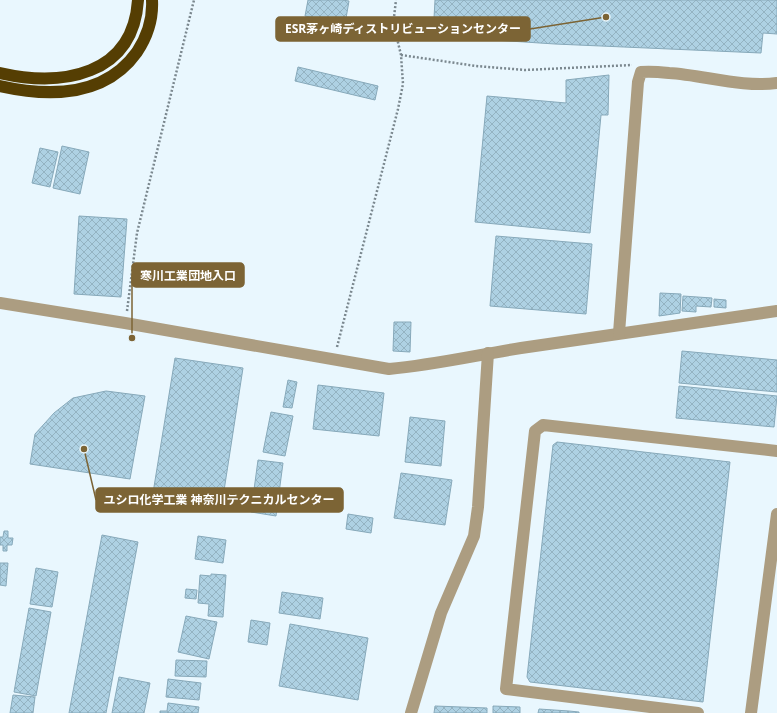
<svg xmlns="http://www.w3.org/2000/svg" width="777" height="713" viewBox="0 0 777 713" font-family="'Open Sans','Noto Sans JP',sans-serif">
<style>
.building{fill:url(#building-cross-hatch);stroke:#87a9ba}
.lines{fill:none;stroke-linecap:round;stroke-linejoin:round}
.path{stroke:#7b888f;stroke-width:2.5;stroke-dasharray:2 2;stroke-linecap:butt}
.minor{stroke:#ac9d81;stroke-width:12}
.highway{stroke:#553e03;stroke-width:12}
.leader{fill:none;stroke:#7c6435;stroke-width:1.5}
.callout-dot{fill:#7c6435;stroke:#e9f7fe;stroke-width:1.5}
.callout{fill:#7c6435;stroke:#7c6435;stroke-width:1.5}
.callout-label{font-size:12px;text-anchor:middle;font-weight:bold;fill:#fff}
</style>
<defs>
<pattern id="building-cross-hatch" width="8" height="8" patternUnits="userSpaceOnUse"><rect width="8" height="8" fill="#aed1e3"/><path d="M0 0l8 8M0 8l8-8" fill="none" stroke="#94b3c2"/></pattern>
</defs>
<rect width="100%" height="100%" fill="#e9f7fe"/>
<g class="building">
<polygon points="308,0 342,0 349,1 345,24 305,16"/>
<polygon points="435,0 777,0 777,34 763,33 761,53 555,44 433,36"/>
<polygon points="298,67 378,86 375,100 295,81"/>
<polygon points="609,75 608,115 601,115 590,233 475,222 487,96 566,103 566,80"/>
<polygon points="62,146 89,152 80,194 53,188"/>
<polygon points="40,148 58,152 50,187 32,183"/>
<polygon points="79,216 127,219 121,297 74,294"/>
<polygon points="496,236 592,244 586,314 490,306"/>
<polygon points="660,293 681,294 680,313 659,316"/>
<polygon points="683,296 712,298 711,307 696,306 696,312 682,311"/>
<polygon points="714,299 726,300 726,308 714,307"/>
<polygon points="394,322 411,322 410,352 393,351"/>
<polygon points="682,351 777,360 777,392 679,383"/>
<polygon points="175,358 243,368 221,510 152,499"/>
<polygon points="288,380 297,382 292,408 283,407"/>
<polygon points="318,385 384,393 379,436 313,429"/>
<polygon points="679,386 777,396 774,427 676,418"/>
<polygon points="106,391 145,396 130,479 30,464 35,434 54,413 73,398"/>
<polygon points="271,412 293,416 285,456 263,452"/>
<polygon points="410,417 445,421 441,466 405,462"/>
<polygon points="557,442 730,462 703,702 530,682 527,677 553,445"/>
<polygon points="258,460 283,463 276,516 251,512"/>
<polygon points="401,473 452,480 445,525 394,518"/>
<polygon points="348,514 373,518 371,533 346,529"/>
<polygon points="4,531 8,531 8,538 13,538 12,545 7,545 7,551 3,551 3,545 0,545 0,537 3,537"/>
<polygon points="102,535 138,542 106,713 69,713"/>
<polygon points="198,536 226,540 223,563 195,559"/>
<polygon points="0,563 8,563 6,586 0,585"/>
<polygon points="36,568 58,572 52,607 30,604"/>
<polygon points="211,574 226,575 223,617 208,616 209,604 198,603 200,575 211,576"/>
<polygon points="186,589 197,590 196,599 185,598"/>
<polygon points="282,592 323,598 320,619 279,613"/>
<polygon points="29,608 51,612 36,696 14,692"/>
<polygon points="186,616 217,622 209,659 178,652"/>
<polygon points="251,620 270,623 267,645 248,642"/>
<polygon points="290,624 368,638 358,700 279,686"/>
<polygon points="176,660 207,661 206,677 175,676"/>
<polygon points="119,677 150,683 144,713 112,713"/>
<polygon points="168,679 201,683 199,700 166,697"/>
<polygon points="13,695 35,697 33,713 10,713"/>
<polygon points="168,703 199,707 198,713 160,713 160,711 167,711"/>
<polygon points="435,706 487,708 487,713 434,713"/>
<polygon points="493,706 520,707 520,713 493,713"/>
<polygon points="539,709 569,711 579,712 579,713 538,713"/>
</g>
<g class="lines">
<g class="path">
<polyline points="401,55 476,66 525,70 632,65"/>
<polyline points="127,311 137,233 194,0"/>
<polyline points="337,347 398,109 403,84 401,55 395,30 394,17 396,0"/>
</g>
<g class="minor">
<path d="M 0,303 L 125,323 L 389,369 C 434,365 477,355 521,348 C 607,335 692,323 777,311"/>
<path d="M 619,333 L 638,82 L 641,72 C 650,71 660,72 669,73 C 703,75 743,88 777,83"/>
<polyline points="411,713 441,613 474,536 478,507 488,353"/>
<polyline points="698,713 506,689 535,431 543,425 777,451"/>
<polyline points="751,713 777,514"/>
</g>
<g class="highway">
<path d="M 0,73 C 62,87 133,76 138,0"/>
<path d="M 0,86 C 49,97 105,97 137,52 C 147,37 153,18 152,0"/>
</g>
</g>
<path class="leader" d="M606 17L530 29M132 338L132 275M84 449L96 500"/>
<g class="callout-dot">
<circle cx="606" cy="17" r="4"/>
<circle cx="132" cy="338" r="4"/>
<circle cx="84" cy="449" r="4"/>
</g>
<g class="callout">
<rect x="276" y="17" width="254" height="24" rx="4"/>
<rect x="132" y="263" width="112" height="24" rx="4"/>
<rect x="96" y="488" width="247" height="24" rx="4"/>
</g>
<g class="callout-label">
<text x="403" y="33">ESR茅ヶ崎ディストリビューションセンター</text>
<text x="188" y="280">寒川工業団地入口</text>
<text x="219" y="504">ユシロ化学工業 神奈川テクニカルセンター</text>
</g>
</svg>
